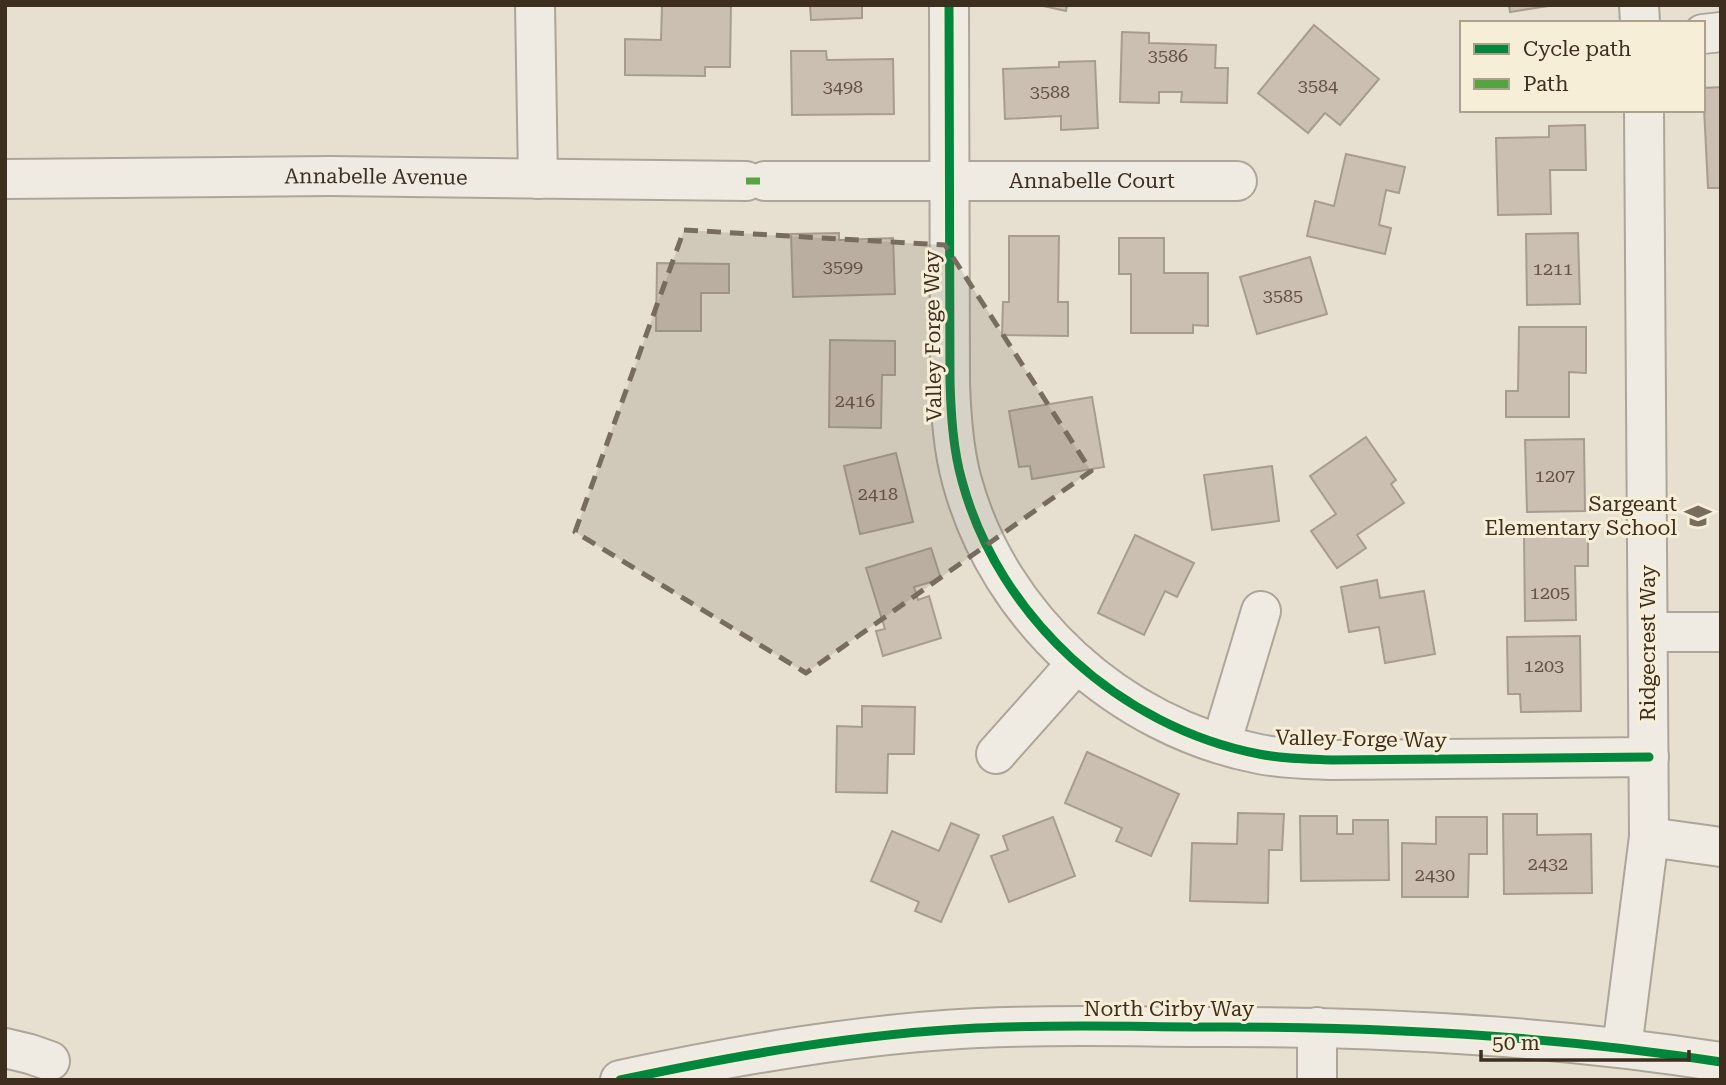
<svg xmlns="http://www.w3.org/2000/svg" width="1726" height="1085" viewBox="0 0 1726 1085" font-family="'Roboto Serif',serif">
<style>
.building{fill:#cbbfb2;stroke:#a89c90;stroke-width:2}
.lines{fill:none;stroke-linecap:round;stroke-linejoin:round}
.minor-casing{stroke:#ada599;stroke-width:42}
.minor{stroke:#efebe3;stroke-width:38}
.quiet{stroke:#54a441;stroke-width:7;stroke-dasharray:14 7;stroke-linecap:butt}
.cycleway-casing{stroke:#f7eed8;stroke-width:13}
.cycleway{stroke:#00873e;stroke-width:9}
.marked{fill:#786c5e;fill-opacity:0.2;stroke:#786c5e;stroke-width:5;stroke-dasharray:14 9;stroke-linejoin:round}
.labels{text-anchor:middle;stroke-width:6;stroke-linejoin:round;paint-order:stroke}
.number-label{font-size:18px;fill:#605244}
.street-label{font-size:21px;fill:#3d2e20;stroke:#f7eed8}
.poi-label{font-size:21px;fill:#3d2e20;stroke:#f7eed8;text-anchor:end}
</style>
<rect width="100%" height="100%" fill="#e7e0d1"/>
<g class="building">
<polygon points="662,5 731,5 730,67 705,67 705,76 625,75 625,39 661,40"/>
<polygon points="810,5 862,5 862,18 811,20"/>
<polygon points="1039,5 1067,5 1066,11"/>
<polygon points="1509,5 1555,5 1510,12"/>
<polygon points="1314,25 1379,79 1340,125 1325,113 1308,133 1258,93"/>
<polygon points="1122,32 1149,33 1149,43 1216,45 1215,68 1228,68 1227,103 1181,102 1182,92 1159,92 1159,103 1120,102"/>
<polygon points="791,51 826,51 827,60 893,59 894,114 792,115"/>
<polygon points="1095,61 1098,128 1061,130 1061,116 1005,119 1003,69 1059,67 1059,62"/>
<polygon points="1721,87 1721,188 1708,188 1703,88"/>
<polygon points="1585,125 1586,170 1550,170 1551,214 1498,215 1496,138 1549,137 1549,126"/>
<polygon points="1346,154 1405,167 1399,193 1386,190 1379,225 1391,228 1385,254 1307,236 1315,201 1334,206"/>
<polygon points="839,233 839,240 893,238 895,294 793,297 791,234"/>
<polygon points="1578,233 1580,304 1527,305 1526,234"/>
<polygon points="1009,236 1059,236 1058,302 1068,302 1068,336 1002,335 1003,302 1009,302"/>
<polygon points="1119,238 1164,238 1164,273 1208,273 1208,326 1193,325 1193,333 1131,333 1131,274 1119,274"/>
<polygon points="1310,257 1327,314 1257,334 1240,277"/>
<polygon points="657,263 729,264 729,293 701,293 701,331 656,331"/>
<polygon points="1519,327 1586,327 1586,373 1569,372 1569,417 1506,417 1506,391 1518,391"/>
<polygon points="830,340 895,341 895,375 882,375 881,428 829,427"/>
<polygon points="1092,397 1104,467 1032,479 1030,466 1019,467 1009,411"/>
<polygon points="1366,437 1396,480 1391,484 1404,503 1357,535 1366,548 1337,568 1311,531 1336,514 1310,476"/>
<polygon points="1584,439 1585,511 1527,512 1525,440"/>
<polygon points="896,453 913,522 860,534 844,466"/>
<polygon points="1272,466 1279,521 1212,530 1204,475"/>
<polygon points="1588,532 1588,566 1575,566 1576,620 1525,621 1524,533"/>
<polygon points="1135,535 1194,563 1177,597 1165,591 1144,635 1098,613"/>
<polygon points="931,548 941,579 914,587 918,600 929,596 941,638 883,656 876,631 885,629 866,568"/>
<polygon points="1377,580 1380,598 1424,591 1435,654 1385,663 1379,627 1349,632 1341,587"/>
<polygon points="1580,636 1581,711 1521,712 1520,694 1508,694 1507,637"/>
<polygon points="862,706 915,707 914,754 888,754 887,793 836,792 837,726 862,727"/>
<polygon points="1087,752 1179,794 1151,856 1116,841 1122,828 1065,803"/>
<polygon points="1238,813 1284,814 1282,850 1269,850 1268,903 1190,901 1192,843 1237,844"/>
<polygon points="1503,814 1537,814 1537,835 1591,834 1592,893 1504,894"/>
<polygon points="1300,816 1337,816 1337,834 1353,834 1353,820 1388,820 1389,880 1301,881"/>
<polygon points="1053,817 1075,876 1009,902 991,856 1008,850 1003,836"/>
<polygon points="1436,817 1487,817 1487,854 1469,854 1468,897 1402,897 1402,843 1436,844"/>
<polygon points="951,823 979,835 941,922 915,911 919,902 871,881 892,831 939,851"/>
</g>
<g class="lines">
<g class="minor-casing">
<g id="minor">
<polyline points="535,5 538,179"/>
<path d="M 949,5 L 950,382 C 951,415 953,449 962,481 C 999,618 1120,727 1259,754 C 1283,759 1307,759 1332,760 L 1649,757"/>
<polyline points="1639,5 1640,23"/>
<polyline points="1703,34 1721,32"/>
<path id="s1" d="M 5,179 L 330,176 L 746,181"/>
<path id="s2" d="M 765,181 L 1237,181"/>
<polyline points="1648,632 1721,632"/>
<polyline points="1221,744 1261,611"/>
<polyline points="996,754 1077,663"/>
<polyline points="1649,837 1721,847"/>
<polyline points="1317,1027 1317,1080"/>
<polyline points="5,1048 30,1054 50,1061"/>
<polyline points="1622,1048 1649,837 1644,110"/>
<path d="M 620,1080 C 738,1055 857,1034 977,1028 C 1059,1024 1141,1027 1222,1027 C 1389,1027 1556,1036 1721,1062"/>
</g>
</g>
<use href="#minor" class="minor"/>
<polyline class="quiet" points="746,181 765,181"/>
<g class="cycleway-casing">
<g id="cycleway">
<path d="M 949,5 L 950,382 C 951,415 953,449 962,481 C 999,618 1120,727 1259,754 C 1283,759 1307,759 1332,760 L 1649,757"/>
<path d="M 620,1080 C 738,1055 857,1034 977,1028 C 1059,1024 1141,1027 1222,1027 C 1389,1027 1556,1036 1721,1062"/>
</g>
</g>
<use href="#cycleway" class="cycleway"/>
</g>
<path class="marked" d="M 684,230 L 945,245 L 1091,471 L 806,673 L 575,532 Z"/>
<defs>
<g id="school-bare" transform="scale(2.1)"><path d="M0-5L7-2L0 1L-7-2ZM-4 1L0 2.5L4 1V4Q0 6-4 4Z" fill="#786c5e" stroke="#f7eed8" stroke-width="2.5" paint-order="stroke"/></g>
</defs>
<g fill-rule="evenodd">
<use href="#school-bare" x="1698" y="516"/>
</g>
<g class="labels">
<g class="number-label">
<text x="1168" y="62">3586</text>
<text x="1318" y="92">3584</text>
<text x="843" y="93">3498</text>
<text x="1050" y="98">3588</text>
<text x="843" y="273">3599</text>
<text x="1553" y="275">1211</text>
<text x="1283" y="302">3585</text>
<text x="855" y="407">2416</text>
<text x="1555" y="482">1207</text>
<text x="878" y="500">2418</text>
<text x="1550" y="599">1205</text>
<text x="1544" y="672">1203</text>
<text x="1548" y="870">2432</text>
<text x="1435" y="881">2430</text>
</g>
<g class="street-label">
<text dy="7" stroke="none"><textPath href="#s1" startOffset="371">Annabelle Avenue</textPath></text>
<text dy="7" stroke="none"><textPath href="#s2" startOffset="327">Annabelle Court</textPath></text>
<text transform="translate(933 336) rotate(-91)" y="7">Valley Forge Way</text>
<text transform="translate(1648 643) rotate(-90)" y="7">Ridgecrest Way</text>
<text transform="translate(1361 739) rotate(1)" y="7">Valley Forge Way</text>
<text x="1169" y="1016">North Cirby Way</text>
</g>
<g class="poi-label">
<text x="1677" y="511">Sargeant<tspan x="1677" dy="24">Elementary School</tspan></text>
</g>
</g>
<rect width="1726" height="1085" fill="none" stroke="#3d2e20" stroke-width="14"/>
<rect x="1460" y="21" width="245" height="91" fill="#f7eed8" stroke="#ada18e" stroke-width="2"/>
<rect x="1474" y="44" width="35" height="10" fill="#00873e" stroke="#ada18e" stroke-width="2"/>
<text x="1523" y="56" font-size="21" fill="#3d2e20">Cycle path</text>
<rect x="1474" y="79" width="35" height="10" fill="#54a441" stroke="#ada18e" stroke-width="2"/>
<text x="1523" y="91" font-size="21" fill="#3d2e20">Path</text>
<path d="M1481 1050v10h208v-10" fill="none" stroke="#3d2e20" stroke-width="3.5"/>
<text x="1492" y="1050" font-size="21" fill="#3d2e20" stroke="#f7eed8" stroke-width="5" paint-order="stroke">50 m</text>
</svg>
